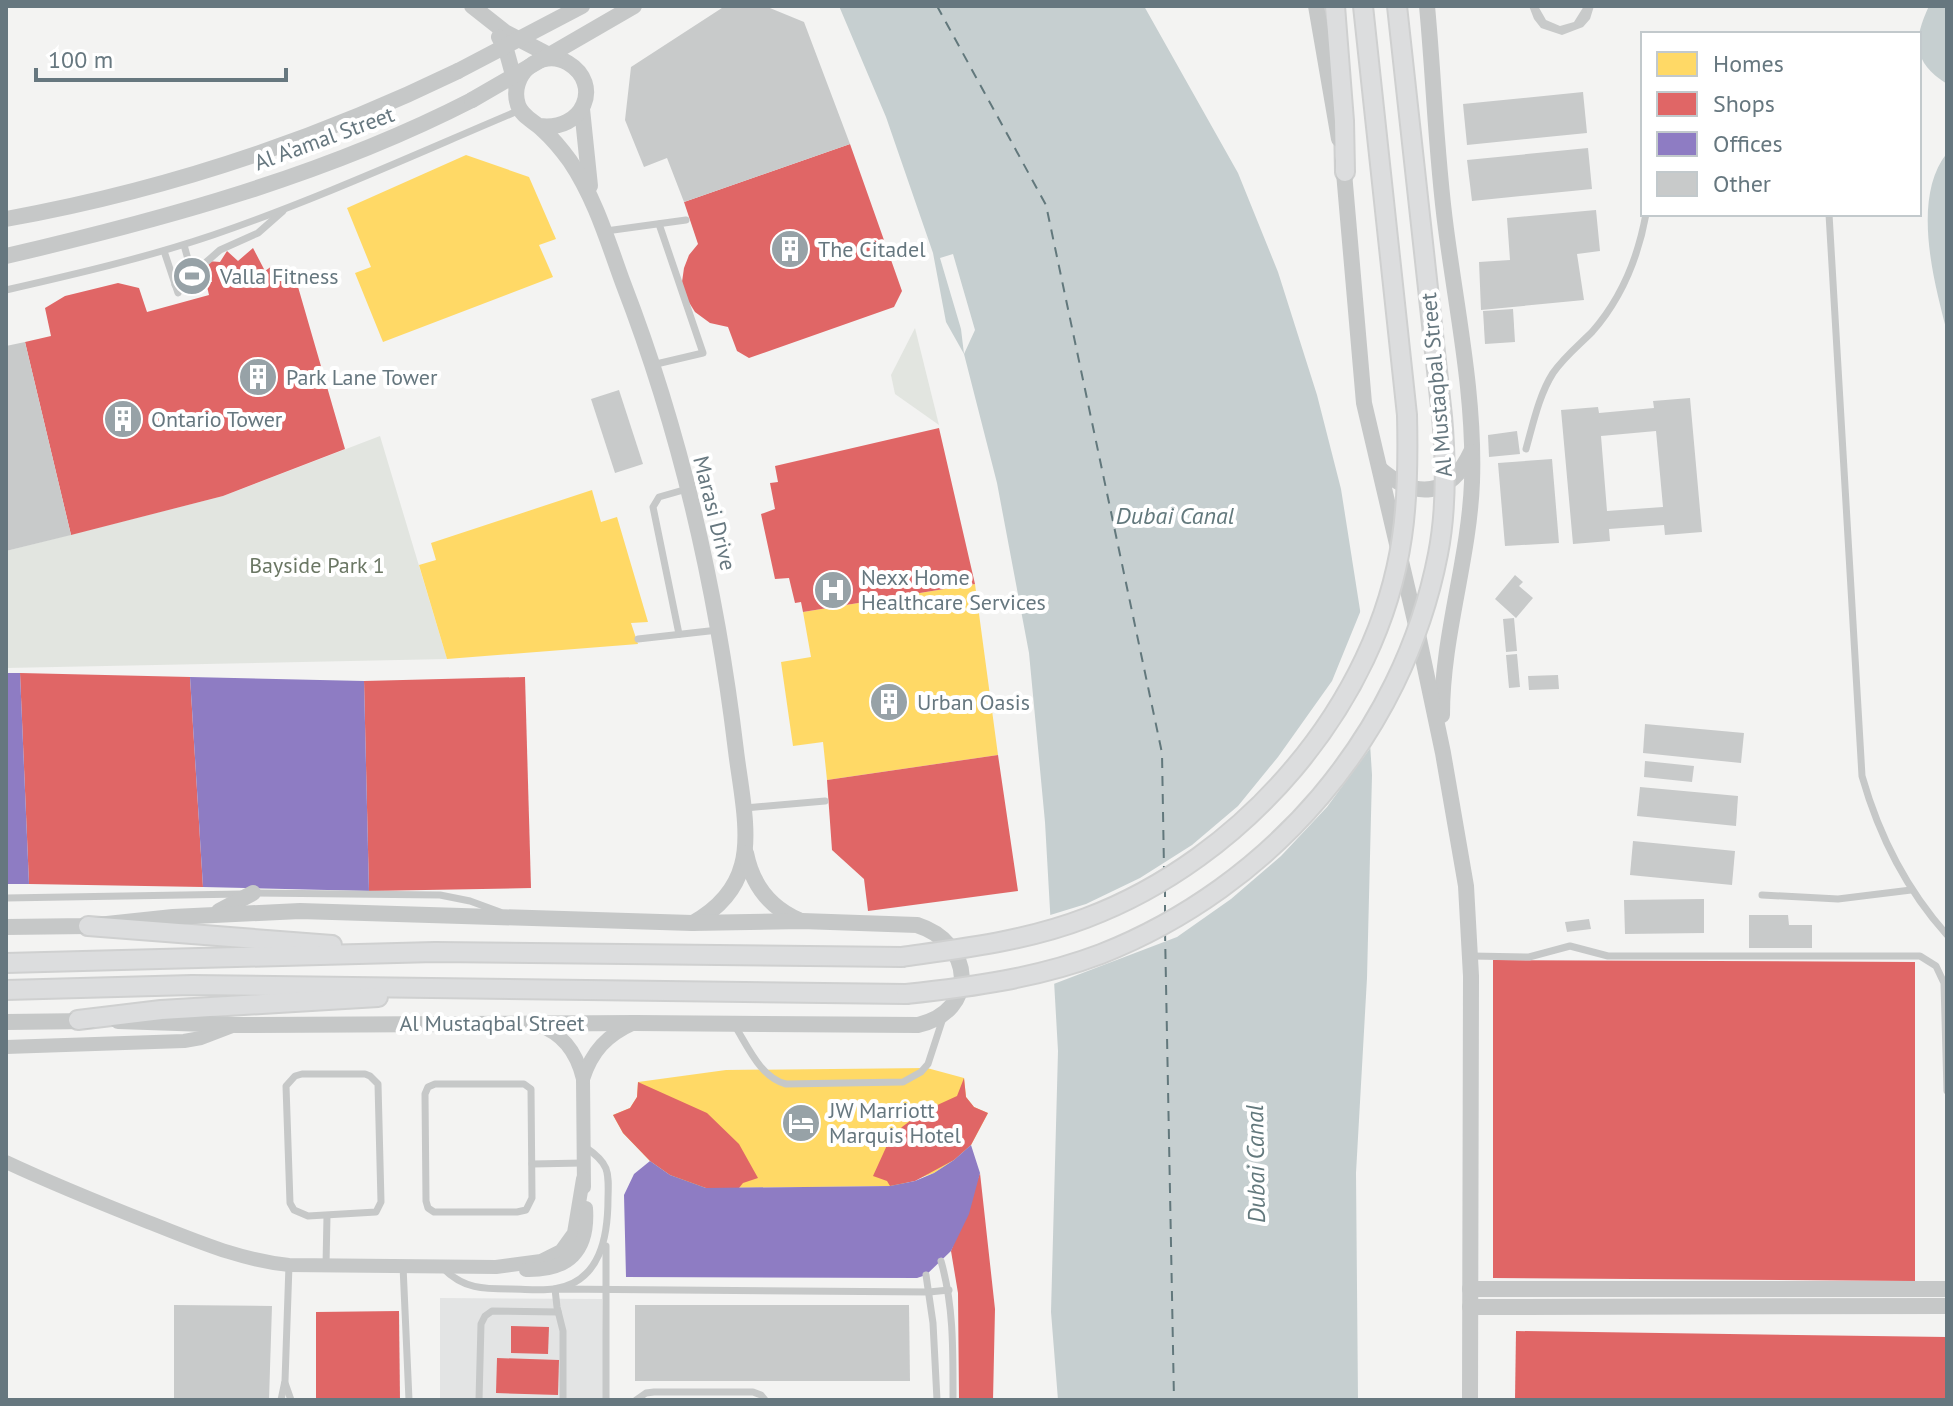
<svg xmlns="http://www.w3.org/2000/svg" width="1953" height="1406" viewBox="0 0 1953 1406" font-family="'PT Sans',sans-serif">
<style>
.built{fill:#e3e4e4}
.green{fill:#e2e5e0}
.water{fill:#c6cfd0}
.pier{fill:#f3f3f2}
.homes{fill:#ffd966}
.shops{fill:#e06666}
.offices{fill:#8e7cc3}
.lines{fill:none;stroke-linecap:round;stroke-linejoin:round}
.ferry{stroke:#62787c;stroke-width:2;stroke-dasharray:10 8;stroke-linecap:butt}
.building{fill:#c8caca;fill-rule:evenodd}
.secondary-casing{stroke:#cfd0d0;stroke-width:22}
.service{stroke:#c6c8c8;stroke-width:7}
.minor{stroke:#c6c8c8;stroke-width:14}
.tertiary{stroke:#c6c8c8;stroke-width:16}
.secondary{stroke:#dcddde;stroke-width:18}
.secondary-bridge-casing{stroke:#cfd0d0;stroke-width:22;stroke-linecap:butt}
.tertiary-bridge{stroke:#c6c8c8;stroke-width:16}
.secondary-bridge{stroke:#dcddde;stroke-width:18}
.labels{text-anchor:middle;stroke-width:8;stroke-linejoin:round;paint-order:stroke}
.street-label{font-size:22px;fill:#66777f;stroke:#fff}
.poi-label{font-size:22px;fill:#66777f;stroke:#fff;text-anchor:start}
.park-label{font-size:22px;fill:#6b7764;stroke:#fff}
.water-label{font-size:24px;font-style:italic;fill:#62787c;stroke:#fff}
</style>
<rect width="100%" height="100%" fill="#f3f3f2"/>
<polygon class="built" points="440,1298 602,1299 605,1400 440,1400"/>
<g class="green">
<polygon points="915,328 939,425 895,394 891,375"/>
<polygon points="380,436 447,659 6,668 6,551 223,496"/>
</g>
<g class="water">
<polygon points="839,6 1144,6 1238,173 1278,272 1317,395 1341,489 1363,629 1372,775 1367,978 1356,1173 1358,1400 1058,1400 1051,1312 1058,1051 1045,822 1029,653 997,483 964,354 946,322 933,253 886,117"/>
<path d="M 1929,6 L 1947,6 L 1947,84 C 1912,62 1913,40 1929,6 Z"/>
<path d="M 1947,153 L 1947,332 C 1934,282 1911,198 1947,153 Z"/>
</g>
<g class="pier">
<polygon points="953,254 975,330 964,354 961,329 940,258"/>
<polygon points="1363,605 1374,743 1327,807 1281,856 1231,899 1177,937 1051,985 1047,916 1086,904 1140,878 1192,845 1238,806 1278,757 1332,681"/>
</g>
<g class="homes">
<polygon points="466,155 529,177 556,239 539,245 553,277 383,342 355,273 371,267 347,208"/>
<polygon points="592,490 601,522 617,517 648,622 631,623 638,644 447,659 419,565 436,560 431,543"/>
<polygon points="975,584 998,755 827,780 823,742 793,746 781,662 811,657 803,612"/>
<polygon points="927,1068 964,1078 966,1097 974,1107 988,1113 971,1145 954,1160 934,1173 897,1186 706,1188 690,1184 670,1175 650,1161 623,1133 613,1115 630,1108 637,1097 638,1082 726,1070"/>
</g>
<g class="shops">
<polygon points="850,144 902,291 894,307 749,358 737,351 728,327 710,323 695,312 685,296 682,282 684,268 689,255 698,244 684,202"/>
<polygon points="253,248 265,271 272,266 276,279 294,273 345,449 223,496 71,535 25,342 51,336 45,308 65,296 118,283 139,288 147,312 209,295 206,282 212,282 207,261 220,262 227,251 238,261"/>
<polygon points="939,428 975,584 803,612 801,602 795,603 789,578 775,579 761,514 775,509 770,483 778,482 775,466"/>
<polygon points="20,673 190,677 203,887 29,884"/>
<polygon points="525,677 531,888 369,891 364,681"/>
<polygon points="998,755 1018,891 868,911 864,879 832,850 827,780"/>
<polygon points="1493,960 1915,962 1915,1281 1493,1278"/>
<polygon points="964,1078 966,1097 974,1107 988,1113 971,1145 954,1160 915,1181 890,1186 887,1181 873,1176 888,1143 902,1127 922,1112 957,1096"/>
<polygon points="638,1082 707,1113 739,1144 758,1178 743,1183 739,1188 706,1188 670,1175 650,1161 623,1133 613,1115 630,1108 637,1097"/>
<polygon points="980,1173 995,1309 993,1400 959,1400 958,1293 951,1251"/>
<polygon points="399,1311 400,1400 316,1400 316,1312"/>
<polygon points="511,1326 549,1327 548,1354 511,1353"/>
<polygon points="1516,1331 1947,1337 1947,1400 1515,1400"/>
<polygon points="497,1358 559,1360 558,1395 496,1393"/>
</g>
<g class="offices">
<polygon points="6,673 20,673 29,884 6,884"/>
<polygon points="190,677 364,681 369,891 203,887"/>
<polygon points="971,1145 980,1173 969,1214 951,1251 926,1275 917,1278 626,1277 624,1195 634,1174 650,1161 670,1175 706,1188 890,1186 915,1181 934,1173 954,1160"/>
</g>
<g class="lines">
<g class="ferry">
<polyline points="937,6 1046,205 1162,753 1164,869"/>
<polyline points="1165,887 1165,913"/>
<polyline points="1165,931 1174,1400"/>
</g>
</g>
<g class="building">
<polygon points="725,6 765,6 804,22 850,144 684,202 667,158 644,167 625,120 631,67"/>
<polygon points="1529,6 1538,6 1546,20 1560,26 1574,22 1584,6 1594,6 1590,19 1583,27 1562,35 1541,28 1534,19"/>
<polygon points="1583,92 1587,133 1467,145 1463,104"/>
<polygon points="1588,148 1592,189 1472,201 1467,160"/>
<polygon points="1596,210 1600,251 1577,254 1584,300 1481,310 1479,262 1510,260 1507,218"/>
<polygon points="1513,309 1515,342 1485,344 1483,311"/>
<polygon points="25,342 71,535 6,551 6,346"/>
<polygon points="619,390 643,464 615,473 591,399"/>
<path d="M 1690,398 L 1702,532 L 1665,535 L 1664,525 L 1609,529 L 1610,541 L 1573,544 L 1561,410 L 1598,407 L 1599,413 L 1654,408 L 1653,401 ZM 1656,431 L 1663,507 L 1607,511 L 1601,436 Z"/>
<polygon points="1517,431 1520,454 1489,457 1488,435"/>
<polygon points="1552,459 1559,543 1505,546 1498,463"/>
<polygon points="1515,575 1523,582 1519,586 1533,598 1516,618 1495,599"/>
<polygon points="1514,618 1517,651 1506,652 1503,619"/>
<polygon points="1517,654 1520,687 1509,688 1506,655"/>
<polygon points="1558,675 1559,689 1529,690 1528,676"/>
<polygon points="1645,724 1744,733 1741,763 1643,753"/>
<polygon points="1645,761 1694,766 1692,782 1644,777"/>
<polygon points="1640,787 1738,796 1736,826 1637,816"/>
<polygon points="1633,841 1735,851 1732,885 1630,875"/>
<polygon points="1704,899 1704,933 1625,934 1624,900"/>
<polygon points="1749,915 1788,915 1789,925 1812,925 1812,948 1749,948"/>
<polygon points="1589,919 1591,929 1567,932 1565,922"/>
<polygon points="174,1305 272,1306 269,1400 174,1400"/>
<polygon points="635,1305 909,1305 910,1381 635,1381"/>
</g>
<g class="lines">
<g class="secondary-casing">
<g id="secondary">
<polyline points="1335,6 1344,121 1345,172"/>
<polyline points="1363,6 1407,415"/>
<polyline points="1397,6 1442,416"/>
<polyline points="88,926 332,945"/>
<polyline points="6,963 435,952 902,957"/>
<polyline points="6,990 192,985 906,994"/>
<polyline points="78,1020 161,1010 378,997"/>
</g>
</g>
<g class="service">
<path d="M 1829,214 L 1862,776 C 1879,836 1905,888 1947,935"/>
<polyline points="606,231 686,220"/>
<polyline points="184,245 196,288"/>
<polyline points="164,251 178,293"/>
<polyline points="175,285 193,279 204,264 220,250 258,233 283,211"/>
<path d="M 6,290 C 76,274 145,258 213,235 C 318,199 418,153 520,110"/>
<polyline points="652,365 703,353 659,224"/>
<path d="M 1526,449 C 1533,424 1539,395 1553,373 C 1564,357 1579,345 1592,332 C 1622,298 1638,258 1646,214"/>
<polyline points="679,634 653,507 659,497 687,489"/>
<polyline points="638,639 718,630"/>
<polyline points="745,808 825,801"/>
<polyline points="255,893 440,895 470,901 500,912"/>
<polyline points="1762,895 1838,899 1911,890"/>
<polyline points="6,898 242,894"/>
<polyline points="1472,956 1529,957 1570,946 1608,956 1920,956 1936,966 1944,983 1947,1091"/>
<path d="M 735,1026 C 748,1047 761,1078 786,1084 L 903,1082 L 921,1072 L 928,1064 L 943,1018"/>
<polygon points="302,1074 365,1074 370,1076 378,1084 381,1202 376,1212 308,1216 294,1210 290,1203 286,1086 295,1076"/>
<polygon points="435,1084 524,1084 531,1089 532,1198 526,1210 517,1212 434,1212 428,1208 426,1201 425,1094 428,1087"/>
<polyline points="532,1164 583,1163"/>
<polyline points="606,1246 606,1400"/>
<path d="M 941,1261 C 954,1307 953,1352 953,1400"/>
<polyline points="326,1265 327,1216"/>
<polyline points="403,1266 409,1400"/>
<path d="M 443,1268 C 463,1289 484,1289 511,1289 C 525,1289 540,1291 554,1289 C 601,1282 608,1236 608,1198 C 609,1171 609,1163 585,1147"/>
<polyline points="926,1275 933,1323 937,1400"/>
<polyline points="285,1383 291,1400"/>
<polyline points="281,1400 285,1381 289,1265"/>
<polyline points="479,1400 481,1324 485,1316 492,1311 558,1312"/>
<polyline points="563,1400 563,1331 557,1307 555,1289 929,1292 949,1290"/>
<polyline points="636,1400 646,1393 654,1392 753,1392 761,1395 765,1400"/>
</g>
<g class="minor">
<path d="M 537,1025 C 563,1033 577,1053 583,1079 L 584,1187"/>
<polyline points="6,1047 184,1041 201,1038 235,1025"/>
<path d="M 583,1079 C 592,1051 607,1035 634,1023"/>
<path d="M 6,1162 C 53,1184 100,1203 148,1222 C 195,1240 239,1260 289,1265 L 496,1267 L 541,1261 L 561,1251 L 574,1233 L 583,1179"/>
<path d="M 526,1270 C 569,1271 589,1251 586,1208"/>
</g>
<g class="tertiary">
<polyline points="472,6 505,32 555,58"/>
<polyline points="1316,6 1339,139"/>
<path d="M 1427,6 C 1434,80 1436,155 1446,229 C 1457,313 1475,397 1472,482 C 1469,560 1442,636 1442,715"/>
<polyline points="499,37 507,53 516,86"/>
<polyline points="582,109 590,186"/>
<path d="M 539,126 C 584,132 603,84 568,63 C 541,47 508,75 518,105 C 522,117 534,121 543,130 C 553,139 562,150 570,161 C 595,198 608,242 623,283 C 681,433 717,592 736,751 C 740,785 751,833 742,865 C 735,892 716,910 693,923"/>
<polyline points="1343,161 1364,403 1416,625 1443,753 1466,886 1471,976 1470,1400"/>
<path d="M 6,219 C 162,191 316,140 458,71"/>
<path d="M 6,256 C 165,219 326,175 472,100"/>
<path d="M 1380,469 C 1416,500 1450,497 1471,452"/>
<path d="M 746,853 C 752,884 769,907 799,920"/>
<polyline points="219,911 253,893"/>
<path d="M 6,927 L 88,926 L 173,917 L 300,911 L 692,923 L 802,921 L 917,925 C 974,943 979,1011 918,1025 L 635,1023 L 236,1025 L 118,1021"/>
<polyline points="6,1022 90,1021"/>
<polyline points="1470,1289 1947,1289"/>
<polyline points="1470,1307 1947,1306"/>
</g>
<use href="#secondary" class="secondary"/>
<g class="secondary-bridge-casing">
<g id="secondary-bridge">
<path d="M 902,957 C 965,948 1026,941 1086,918 C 1243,859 1378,705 1402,537 C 1408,497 1408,456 1407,415"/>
<path d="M 906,994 C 972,987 1038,978 1101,954 C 1271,887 1403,735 1438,554 C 1447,508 1446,462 1442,416"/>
</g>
</g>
<g class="tertiary-bridge">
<polyline points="458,71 582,6"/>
<polyline points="472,100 634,6"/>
</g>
<use href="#secondary-bridge" class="secondary-bridge"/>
</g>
<defs>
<g id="building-disc" transform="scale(2)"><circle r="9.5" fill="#97a2a7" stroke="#fff"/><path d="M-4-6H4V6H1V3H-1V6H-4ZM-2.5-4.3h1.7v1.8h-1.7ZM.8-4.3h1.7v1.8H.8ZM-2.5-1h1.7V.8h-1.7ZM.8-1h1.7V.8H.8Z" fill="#fff"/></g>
<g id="stadium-disc" transform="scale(2)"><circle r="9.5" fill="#97a2a7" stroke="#fff"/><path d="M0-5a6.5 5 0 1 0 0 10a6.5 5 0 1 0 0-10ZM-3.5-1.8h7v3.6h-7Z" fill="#fff"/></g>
<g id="hospital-disc" transform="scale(2)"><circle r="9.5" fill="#97a2a7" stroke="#fff"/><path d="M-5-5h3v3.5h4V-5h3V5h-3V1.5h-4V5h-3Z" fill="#fff"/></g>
<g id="hotel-disc" transform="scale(2)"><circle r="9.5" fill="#97a2a7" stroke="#fff"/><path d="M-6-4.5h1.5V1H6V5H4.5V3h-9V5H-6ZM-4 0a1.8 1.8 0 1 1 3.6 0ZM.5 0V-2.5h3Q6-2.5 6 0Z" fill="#fff"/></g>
</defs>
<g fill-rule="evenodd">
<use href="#building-disc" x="790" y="249"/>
<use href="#stadium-disc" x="192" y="276"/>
<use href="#building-disc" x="258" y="377"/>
<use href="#building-disc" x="123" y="419"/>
<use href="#hospital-disc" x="833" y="590"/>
<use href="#building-disc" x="889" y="702"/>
<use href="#hotel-disc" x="801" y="1123"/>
</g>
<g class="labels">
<g class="street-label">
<text transform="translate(324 138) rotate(-20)" y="8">Al A'amal Street</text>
<text transform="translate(1436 385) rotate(-95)" y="8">Al Mustaqbal Street</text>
<text transform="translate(715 513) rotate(76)" y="8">Marasi Drive</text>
<text x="492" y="1031">Al Mustaqbal Street</text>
</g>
<g class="poi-label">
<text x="818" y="257">The Citadel</text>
<text x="220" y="284">Valla Fitness</text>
<text x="286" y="385">Park Lane Tower</text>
<text x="151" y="427">Ontario Tower</text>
<text x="861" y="585">Nexx Home<tspan x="861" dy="25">Healthcare Services</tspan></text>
<text x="917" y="710">Urban Oasis</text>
<text x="829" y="1118">JW Marriott<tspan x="829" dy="25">Marquis Hotel</tspan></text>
</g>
<g class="park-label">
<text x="317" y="573">Bayside Park 1</text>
</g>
<g class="water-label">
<text x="1175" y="524">Dubai Canal</text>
<text transform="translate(1256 1164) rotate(-91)" y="8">Dubai Canal</text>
</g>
</g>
<rect width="1953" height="1406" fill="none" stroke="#66777f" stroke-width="16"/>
<rect x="1641" y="32" width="280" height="184" fill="#ffffff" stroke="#c2c9cc" stroke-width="2"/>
<rect x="1657" y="52" width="40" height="24" fill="#ffd966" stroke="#c2c9cc" stroke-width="2"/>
<text x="1713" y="72" font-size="24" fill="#66777f">Homes</text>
<rect x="1657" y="92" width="40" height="24" fill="#e06666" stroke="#c2c9cc" stroke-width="2"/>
<text x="1713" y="112" font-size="24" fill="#66777f">Shops</text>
<rect x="1657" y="132" width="40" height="24" fill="#8e7cc3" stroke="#c2c9cc" stroke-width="2"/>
<text x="1713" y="152" font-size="24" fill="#66777f">Offices</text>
<rect x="1657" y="172" width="40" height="24" fill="#c8caca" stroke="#c2c9cc" stroke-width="2"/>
<text x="1713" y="192" font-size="24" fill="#66777f">Other</text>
<path d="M36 68v12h250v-12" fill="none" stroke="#66777f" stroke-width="4"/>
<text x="48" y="68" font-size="24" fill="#66777f" stroke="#ffffff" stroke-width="6" paint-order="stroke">100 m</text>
</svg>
